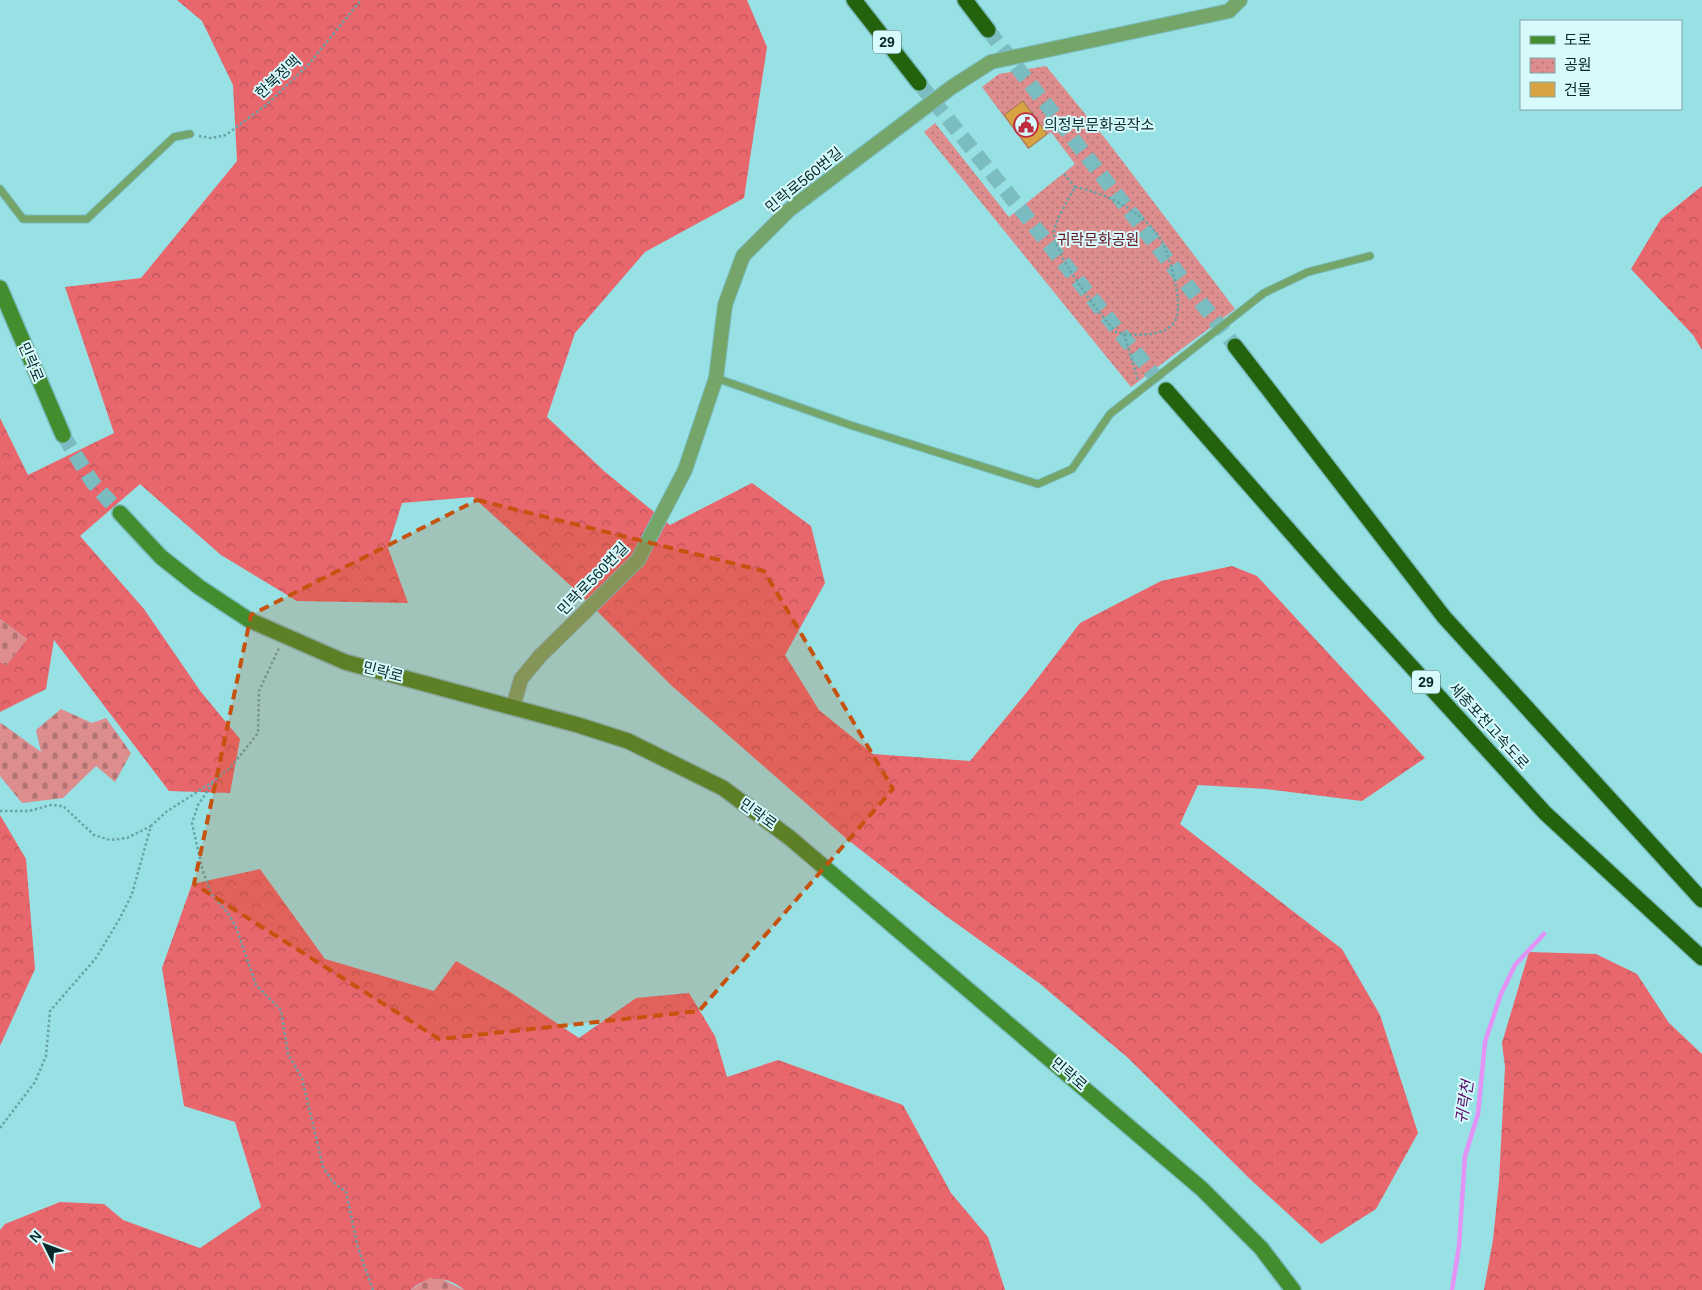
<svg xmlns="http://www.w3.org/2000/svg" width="1702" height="1290" viewBox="0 0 1702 1290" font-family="Arial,'Noto Sans KR',sans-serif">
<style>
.forest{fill:url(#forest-crowns)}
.cemetery{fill:url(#cemetery-stones)}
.park{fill:url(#park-dots)}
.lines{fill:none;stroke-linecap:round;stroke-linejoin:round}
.stream{stroke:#e393f6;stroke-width:4.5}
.building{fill:#d8a342;stroke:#937748}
.secondary-tunnel{stroke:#7abcbf;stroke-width:15;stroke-dasharray:15 8;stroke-linecap:butt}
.highway-tunnel{stroke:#7abcbf;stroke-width:15;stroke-dasharray:15 8;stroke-linecap:butt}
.lane-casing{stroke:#7abcbf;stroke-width:9}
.street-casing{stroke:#7abcbf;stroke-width:16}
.secondary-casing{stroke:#7abcbf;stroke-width:18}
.highway-casing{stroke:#7abcbf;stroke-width:18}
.path{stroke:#68a4a7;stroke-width:2.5;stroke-dasharray:2.5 2.5;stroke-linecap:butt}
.lane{stroke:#75a569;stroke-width:7}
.street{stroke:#75a569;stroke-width:14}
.secondary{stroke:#438d2e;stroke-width:15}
.highway{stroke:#23630d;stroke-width:15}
.marked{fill:#c65210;fill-opacity:0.2;stroke:#c65210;stroke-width:4;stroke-dasharray:10 6;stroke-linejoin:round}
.labels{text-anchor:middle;stroke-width:4;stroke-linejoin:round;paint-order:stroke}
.shield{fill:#d7fafc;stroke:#466769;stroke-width:1}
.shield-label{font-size:14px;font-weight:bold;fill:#08282a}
.street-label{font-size:15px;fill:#08282a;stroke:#d7fafc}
.poi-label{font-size:15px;fill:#08282a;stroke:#d7fafc;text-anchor:start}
.park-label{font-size:15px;fill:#66151e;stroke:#d7fafc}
.water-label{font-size:16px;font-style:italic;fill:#560866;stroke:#d7fafc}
</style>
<defs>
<pattern id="forest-crowns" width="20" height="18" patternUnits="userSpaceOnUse" patternTransform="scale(1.25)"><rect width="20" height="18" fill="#e8676d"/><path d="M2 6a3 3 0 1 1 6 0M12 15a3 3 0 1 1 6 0" fill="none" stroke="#ba555a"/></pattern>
<pattern id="cemetery-stones" width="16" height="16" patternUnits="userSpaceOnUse" patternTransform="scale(1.25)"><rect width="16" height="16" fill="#dd8d8d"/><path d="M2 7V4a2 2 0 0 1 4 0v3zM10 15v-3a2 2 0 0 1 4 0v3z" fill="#b17373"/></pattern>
<pattern id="park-dots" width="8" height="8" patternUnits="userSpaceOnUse" patternTransform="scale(1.25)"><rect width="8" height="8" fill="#dd8d8d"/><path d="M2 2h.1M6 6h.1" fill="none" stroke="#b17373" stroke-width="1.8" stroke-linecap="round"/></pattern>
</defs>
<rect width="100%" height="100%" fill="#97e1e4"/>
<g class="forest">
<polygon points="177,0 747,0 767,47 744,198 645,252 575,333 547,417 604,471 670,525 752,483 811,526 825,583 785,655 819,710 873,754 970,761 1027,692 1080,623 1161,581 1232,566 1257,576 1425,758 1362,801 1266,789 1198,785 1180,824 1342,949 1380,1015 1418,1133 1376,1209 1321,1244 1251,1180 1127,1057 1039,983 946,916 848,840 672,686 581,595 473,497 402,503 388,548 408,603 297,601 221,555 140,484 80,536 144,609 201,692 240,739 230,793 169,791 54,640 46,689 0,712 0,662 6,665 27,639 0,619 0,418 28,475 114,433 65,287 141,278 237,161 233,85 202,21"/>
<polygon points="1702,186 1702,350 1693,335 1631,269 1661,219"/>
<polygon points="0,815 26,859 35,969 0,1046"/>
<path d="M 260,869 L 325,959 L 434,991 L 456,961 L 507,990 L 579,1038 L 636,998 L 689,993 L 715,1036 L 727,1077 L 778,1060 L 903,1105 L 951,1193 L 988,1237 L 1005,1290 L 464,1290 C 448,1276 427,1275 411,1290 L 0,1290 L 0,1230 L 5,1224 L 60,1202 L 104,1204 L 123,1220 L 200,1248 L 261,1207 L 235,1122 L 184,1106 L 162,968 L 192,884 Z"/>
<polygon points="1529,952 1596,954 1637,974 1669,1023 1702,1054 1702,1290 1484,1290 1493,1240 1499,1181 1505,1067 1502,1043"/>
</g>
<g class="cemetery">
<polygon points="0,619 27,639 6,665 0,662"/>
<polygon points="61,709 92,723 106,718 131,753 115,782 96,766 63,798 22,803 0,776 0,725 1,723 41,752 36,730"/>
<polygon points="429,1278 442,1279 464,1290 411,1290"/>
</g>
<polygon class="park" points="1046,66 1108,142 1235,309 1131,387 924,132 935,123 1009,217 1075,164 1051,132 1028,149 982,87 999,74"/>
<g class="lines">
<polyline class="stream" points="1452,1290 1459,1246 1465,1156 1478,1114 1485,1042 1501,994 1515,965 1544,934"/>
</g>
<polygon class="building" points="1023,101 1047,134 1029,148 1004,115"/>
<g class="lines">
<polyline class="secondary-tunnel" points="63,435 93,483 120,513"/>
<g class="highway-tunnel">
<polyline points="988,30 1235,346"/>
<polyline points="919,83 1166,390"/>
</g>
<g class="lane-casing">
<g id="lane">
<polyline points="0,189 23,219 87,219 174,137 190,134"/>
<polyline points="716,378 850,425 1038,484 1072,469 1110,414 1264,293 1308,272 1370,256"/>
</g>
</g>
<g class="street-casing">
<polyline id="street" points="513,707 521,679 540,656 638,560 685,470 716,378 725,305 743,256 789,210 952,87 991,62 1229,11 1240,0"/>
</g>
<g class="secondary-casing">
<g id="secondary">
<polyline points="0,288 63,435"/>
<polyline points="120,513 161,557 199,587 249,620 345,662 578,725 628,741 723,788 790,838 1202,1189 1261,1248 1293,1290"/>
</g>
</g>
<g class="highway-casing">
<g id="highway">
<polyline points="854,0 919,83"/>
<polyline points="965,0 988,30"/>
<polyline points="1235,346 1444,617 1702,900"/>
<polyline points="1166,390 1337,585 1545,813 1702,958"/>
</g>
</g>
<g class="path">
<polyline points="199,136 211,138 226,135 266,105 308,65 361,0"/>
<polyline points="1064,174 1075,187"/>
<path d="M 1075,187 C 1105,193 1138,209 1157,234 C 1166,246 1169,259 1173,273 C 1176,287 1181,304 1176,319 C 1168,338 1132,336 1116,332 C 1102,318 1051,250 1054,232 C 1055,220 1069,199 1075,187 Z"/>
<polyline points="1124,334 1138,380"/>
<polyline points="213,783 198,805 192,823 202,868 211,894 228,913 236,927 256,985 281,1010 288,1054 302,1078 323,1167 333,1182 346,1192 358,1248 373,1290"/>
<polyline points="0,811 29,811 51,805 63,806 94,835 110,840 127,838 151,826"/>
<polyline points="0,1128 35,1082 46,1056 50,1011 96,958 120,918 132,894 151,826 166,812 211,783 231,767 258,733 259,691 279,648"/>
</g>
<use href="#lane" class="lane"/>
<use href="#street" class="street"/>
<use href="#secondary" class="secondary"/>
<use href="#highway" class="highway"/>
</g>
<path class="marked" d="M 477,500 L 764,571 L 893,789 L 699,1011 L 439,1039 L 194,884 L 251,615 Z"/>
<defs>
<g id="civic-ring" transform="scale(1.25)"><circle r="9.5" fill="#d7fafc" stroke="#bc2b3e" stroke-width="1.5"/><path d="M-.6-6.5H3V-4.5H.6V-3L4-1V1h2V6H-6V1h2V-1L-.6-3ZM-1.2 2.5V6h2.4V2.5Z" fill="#bc2b3e"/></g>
</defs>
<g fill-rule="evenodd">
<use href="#civic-ring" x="1026" y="125"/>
</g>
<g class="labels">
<g class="shield">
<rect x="873" y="30.5" width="28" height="23" rx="4"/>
<rect x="1412" y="670.5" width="28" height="23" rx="4"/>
</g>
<g class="shield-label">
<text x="887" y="47">29</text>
<text x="1426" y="687">29</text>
</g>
<g class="street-label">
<text transform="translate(278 77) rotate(-43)" y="5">한북정맥</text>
<text transform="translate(804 180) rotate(-39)" y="5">민락로560번길</text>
<text transform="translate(31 362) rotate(67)" y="5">민락로</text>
<text transform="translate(593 579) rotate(-46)" y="5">민락로560번길</text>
<text transform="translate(383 672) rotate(15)" y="5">민락로</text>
<text transform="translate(1489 726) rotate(48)" y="5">세종포천고속도로</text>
<text transform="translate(758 814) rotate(36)" y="5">민락로</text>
<text transform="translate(1069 1074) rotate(41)" y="5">민락로</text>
</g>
<g class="poi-label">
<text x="1044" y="130">의정부문화공작소</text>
</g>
<g class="park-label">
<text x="1098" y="245">귀락문화공원</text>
</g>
<g class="water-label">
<text transform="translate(1464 1102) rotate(-81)" y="6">귀락천</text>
</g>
</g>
<rect x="1520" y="20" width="162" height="90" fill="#d7fafc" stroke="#84a6a8"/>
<rect x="1530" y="36" width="25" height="8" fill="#438d2e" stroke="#84a6a8"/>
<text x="1564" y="45" font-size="15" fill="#08282a">도로</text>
<rect x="1530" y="58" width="25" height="15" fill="url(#park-dots)" stroke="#84a6a8"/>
<text x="1564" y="70" font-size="15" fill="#08282a">공원</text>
<rect x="1530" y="82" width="25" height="15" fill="#d8a342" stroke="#84a6a8"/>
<text x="1564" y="95" font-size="15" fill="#08282a">건물</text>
<g transform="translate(45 1245) rotate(312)" stroke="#d7fafc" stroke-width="4" paint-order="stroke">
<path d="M0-4L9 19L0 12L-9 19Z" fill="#08282a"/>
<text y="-8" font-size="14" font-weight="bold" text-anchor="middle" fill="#08282a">N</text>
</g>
</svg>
